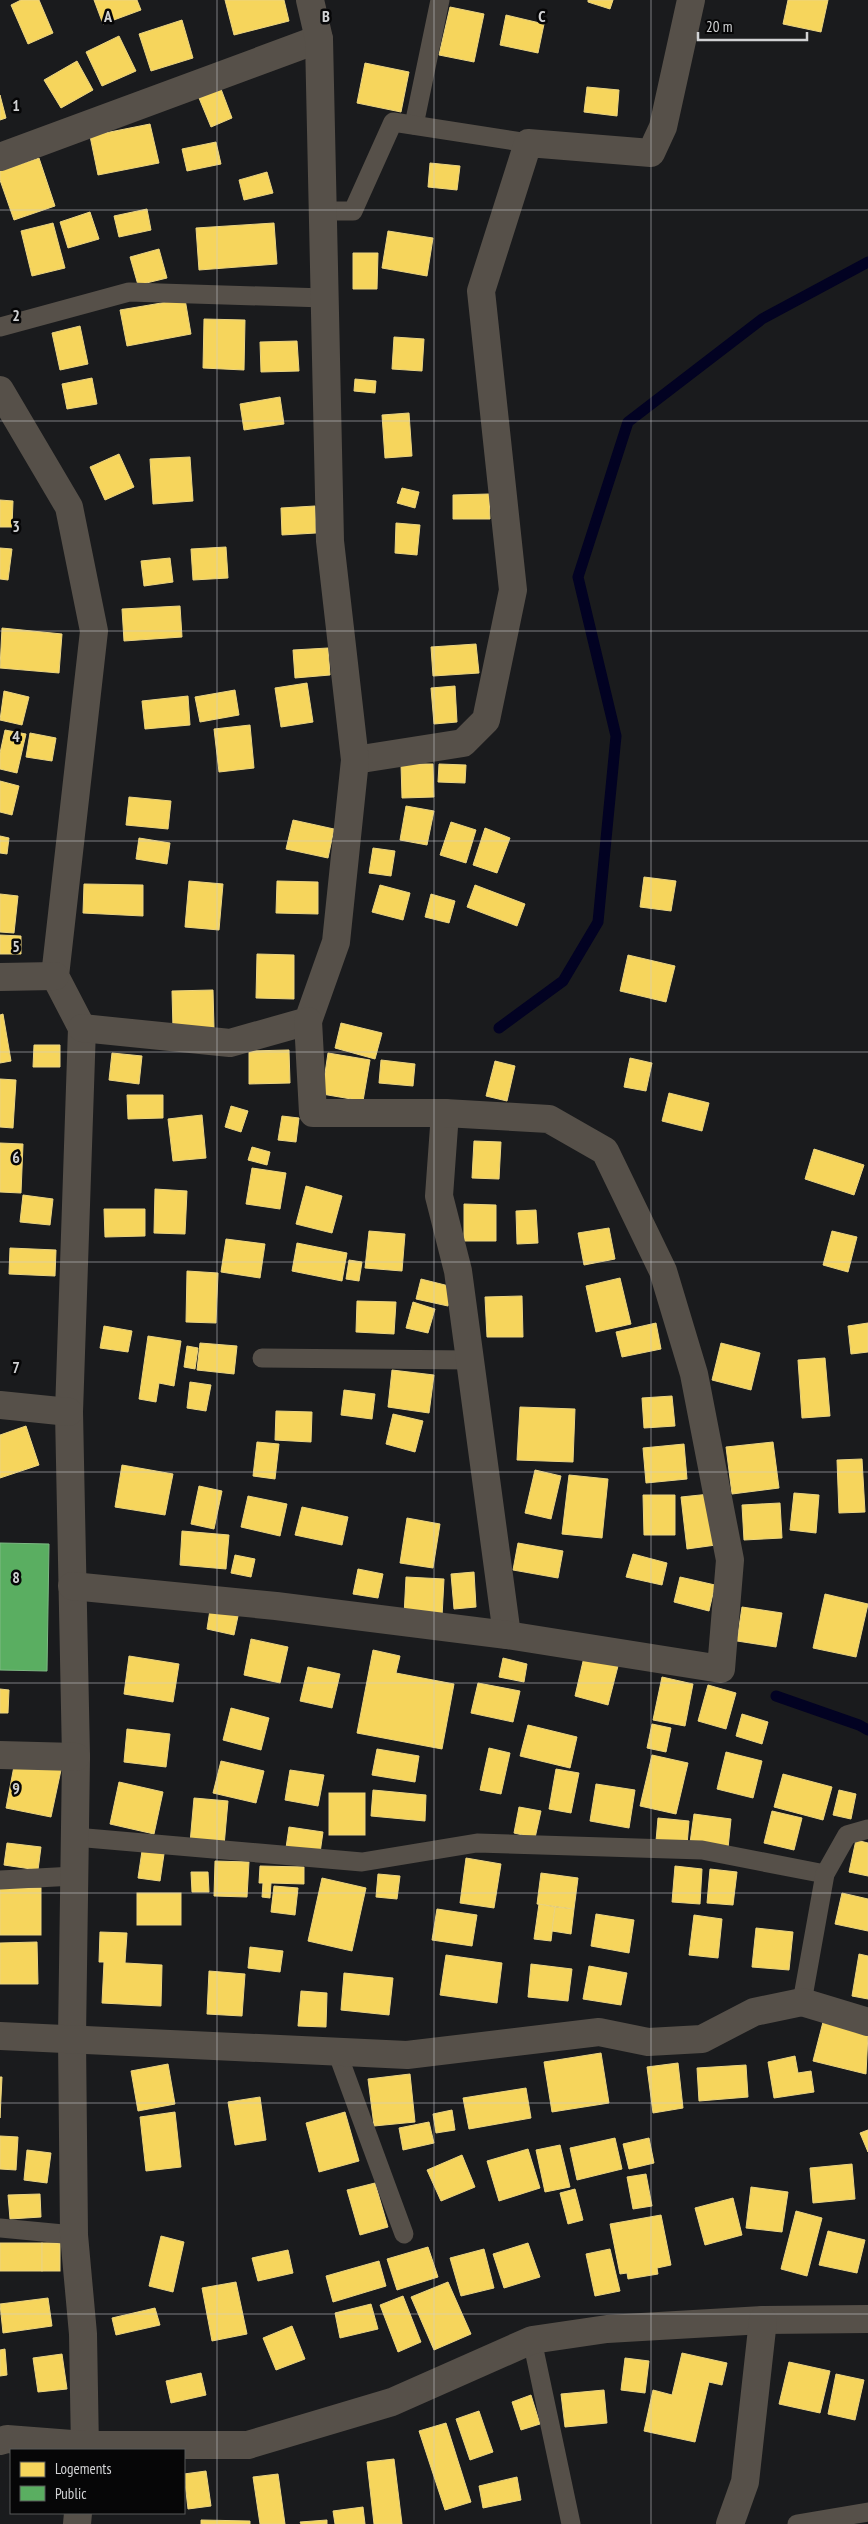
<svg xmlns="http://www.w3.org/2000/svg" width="868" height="2524" viewBox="0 0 868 2524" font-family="'PT Sans Narrow',sans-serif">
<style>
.homes{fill:#f6d55c;stroke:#ebd480}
.public{fill:#5aae61;stroke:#7eb984}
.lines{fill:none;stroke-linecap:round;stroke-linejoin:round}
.stream{stroke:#020222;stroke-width:11}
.lane{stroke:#565049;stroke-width:19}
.street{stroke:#565049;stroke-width:28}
.grid{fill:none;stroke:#d1d2d4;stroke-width:1;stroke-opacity:0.55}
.grid-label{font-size:16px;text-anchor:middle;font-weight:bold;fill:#d1d2d4;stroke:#060607;stroke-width:5;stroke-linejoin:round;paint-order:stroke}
</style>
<rect width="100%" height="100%" fill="#1a1b1d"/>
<g class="homes">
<polygon points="21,0 39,0 53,33 28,44 11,5"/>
<polygon points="94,0 137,0 141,10 103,24"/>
<polygon points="225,0 284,0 289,21 234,35"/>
<polygon points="588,0 613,0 610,9 588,2"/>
<polygon points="788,0 828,0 821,32 783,24"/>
<polygon points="450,7 484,14 474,62 439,55"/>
<polygon points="506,15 544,24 538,53 500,45"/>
<polygon points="182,20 193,58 151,71 139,34"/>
<polygon points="119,36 136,71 102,86 86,52"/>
<polygon points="77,61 93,90 61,108 44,80"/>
<polygon points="365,63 409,72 401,112 357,103"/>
<polygon points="587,87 619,90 617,116 584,112"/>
<polygon points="221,89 232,118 211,127 199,98"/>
<polygon points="0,95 6,118 0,120"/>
<polygon points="150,124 159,163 98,175 90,136"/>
<polygon points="216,142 221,164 187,171 182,149"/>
<polygon points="39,158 55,206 14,220 0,180 0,171"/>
<polygon points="430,163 460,166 457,190 428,187"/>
<polygon points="267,172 273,193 244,200 239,180"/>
<polygon points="147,209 151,230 119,237 114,216"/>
<polygon points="90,212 99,239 68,248 60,222"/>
<polygon points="53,223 65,268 32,276 21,231"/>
<polygon points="274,223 277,264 199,270 196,228"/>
<polygon points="388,231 433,238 427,276 382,268"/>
<polygon points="159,249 167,278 138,285 130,257"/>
<polygon points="353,253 378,253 377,289 353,289"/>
<polygon points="185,299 191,334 127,346 120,310"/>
<polygon points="204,319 245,320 244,370 203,368"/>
<polygon points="80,326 88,364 60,370 52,333"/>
<polygon points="394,337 424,339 422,371 392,369"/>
<polygon points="297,341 299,371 261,372 260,342"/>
<polygon points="92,378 97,404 67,409 62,384"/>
<polygon points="355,379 376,381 375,393 354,391"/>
<polygon points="280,397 284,424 244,430 240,404"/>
<polygon points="409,413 412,456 385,458 382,415"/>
<polygon points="119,454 134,487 105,500 90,467"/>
<polygon points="190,457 193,501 153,504 150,459"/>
<polygon points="402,488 419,492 415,508 397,503"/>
<polygon points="489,494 490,519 453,519 453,495"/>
<polygon points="0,500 13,501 12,527 0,527"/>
<polygon points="315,506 316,533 282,535 281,508"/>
<polygon points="396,523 420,525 417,555 395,553"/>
<polygon points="226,547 228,578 193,580 191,549"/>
<polygon points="0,548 12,549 8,580 0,579"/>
<polygon points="170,558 173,582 144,586 141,561"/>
<polygon points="180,606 182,637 124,641 122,609"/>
<polygon points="2,628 62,634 59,673 0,668"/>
<polygon points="476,644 479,673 433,676 431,647"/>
<polygon points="328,648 330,675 295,678 293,650"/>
<polygon points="307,683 313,722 281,727 275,688"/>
<polygon points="455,686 457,722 434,724 431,688"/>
<polygon points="235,690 239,715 200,722 195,697"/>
<polygon points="4,691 29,697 22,725 0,720"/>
<polygon points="188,696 190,725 145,729 142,701"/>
<polygon points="250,725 254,768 219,772 214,729"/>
<polygon points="5,730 26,734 17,773 0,769 0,753"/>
<polygon points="30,733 56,738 52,761 26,757"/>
<polygon points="401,764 433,764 434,797 402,798"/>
<polygon points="439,764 466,765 465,783 438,782"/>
<polygon points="0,781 19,786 12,815 0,812"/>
<polygon points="129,797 171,801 168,829 126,825"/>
<polygon points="406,806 434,811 427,845 400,840"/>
<polygon points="293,820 334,829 328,858 286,849"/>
<polygon points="451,822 476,830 466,863 440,855"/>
<polygon points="485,828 510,838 497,873 473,865"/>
<polygon points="0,836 9,838 7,854 0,853"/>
<polygon points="139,838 170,843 167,864 136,859"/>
<polygon points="373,848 395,851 391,876 369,873"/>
<polygon points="644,877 676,881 671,911 640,907"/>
<polygon points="189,881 223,884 219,930 185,927"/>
<polygon points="277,881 318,882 318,914 276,913"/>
<polygon points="84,884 143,885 143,916 83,913"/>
<polygon points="380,885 410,893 403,920 372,912"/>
<polygon points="475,885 525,904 517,926 467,907"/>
<polygon points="0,894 18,896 14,933 0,932"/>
<polygon points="431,894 455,901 449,923 425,917"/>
<polygon points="0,935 21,936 21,954 0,954"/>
<polygon points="257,954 294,955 294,999 256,998"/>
<polygon points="628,955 675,966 666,1002 620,991"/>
<polygon points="213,990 214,1028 173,1029 172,991"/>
<polygon points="3,1014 11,1061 0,1063 0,1015"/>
<polygon points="341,1023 382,1033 375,1059 335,1048"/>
<polygon points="34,1045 60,1045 60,1067 33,1067"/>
<polygon points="289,1050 290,1083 249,1084 249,1051"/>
<polygon points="112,1053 142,1056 139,1084 109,1080"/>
<polygon points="328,1053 370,1060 363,1101 322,1094"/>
<polygon points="630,1058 652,1063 646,1091 624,1087"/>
<polygon points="381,1060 415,1064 413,1086 379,1083"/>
<polygon points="495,1061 515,1066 507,1101 486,1096"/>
<polygon points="0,1079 16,1080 13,1128 0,1127"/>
<polygon points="669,1093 709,1103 702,1131 662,1121"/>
<polygon points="127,1095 163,1095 163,1118 128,1119"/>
<polygon points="231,1106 248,1111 241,1132 225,1127"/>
<polygon points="202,1115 206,1158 173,1161 168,1119"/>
<polygon points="282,1116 299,1118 296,1142 278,1140"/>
<polygon points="474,1141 501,1142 499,1179 472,1178"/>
<polygon points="0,1143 23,1144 21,1193 0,1192"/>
<polygon points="252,1147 270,1152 267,1165 248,1160"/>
<polygon points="814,1149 864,1165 854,1195 805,1179"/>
<polygon points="252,1168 286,1173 280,1209 246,1204"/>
<polygon points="306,1186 342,1196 332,1233 296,1224"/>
<polygon points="155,1189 187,1191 185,1234 154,1233"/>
<polygon points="23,1195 53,1199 50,1225 20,1222"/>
<polygon points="464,1204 496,1205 496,1241 464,1241"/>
<polygon points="104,1209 145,1209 145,1236 105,1237"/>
<polygon points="536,1210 538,1243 517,1244 516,1211"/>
<polygon points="609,1228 615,1259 584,1265 578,1233"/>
<polygon points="369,1231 405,1234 402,1271 365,1268"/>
<polygon points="832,1231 857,1237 848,1272 823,1265"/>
<polygon points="226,1239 265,1244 260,1278 221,1272"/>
<polygon points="297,1243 347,1253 342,1281 292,1271"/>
<polygon points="10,1248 56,1250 55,1276 9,1274"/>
<polygon points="349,1260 362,1262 359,1281 346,1279"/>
<polygon points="187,1271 218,1273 216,1323 186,1322"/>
<polygon points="620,1278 631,1324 596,1332 586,1286"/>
<polygon points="421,1279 453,1287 448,1306 416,1299"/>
<polygon points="522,1296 523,1337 487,1337 485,1297"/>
<polygon points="357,1301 396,1302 394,1334 356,1332"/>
<polygon points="413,1302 435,1309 428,1333 406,1328"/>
<polygon points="656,1323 661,1349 622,1357 616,1332"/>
<polygon points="868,1323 868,1352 851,1354 848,1326"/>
<polygon points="104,1326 132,1331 128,1352 100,1348"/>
<polygon points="148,1336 181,1341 174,1386 159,1383 156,1402 139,1399"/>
<polygon points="200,1343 237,1346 234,1374 197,1370"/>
<polygon points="721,1343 760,1353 751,1390 712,1380"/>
<polygon points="187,1346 198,1348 195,1369 184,1367"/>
<polygon points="825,1358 830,1416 802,1418 798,1360"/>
<polygon points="392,1370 434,1375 429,1413 388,1407"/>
<polygon points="190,1382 211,1385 206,1411 187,1408"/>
<polygon points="344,1390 375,1394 372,1419 341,1415"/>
<polygon points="672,1396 675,1426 644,1428 642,1398"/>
<polygon points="520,1407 575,1409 573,1462 517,1460"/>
<polygon points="276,1411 312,1412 311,1442 275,1440"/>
<polygon points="393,1414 423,1421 415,1452 386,1444"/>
<polygon points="26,1426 39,1465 0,1478 0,1435"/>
<polygon points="257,1442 279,1444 275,1479 253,1476"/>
<polygon points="773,1442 779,1488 732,1494 726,1447"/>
<polygon points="684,1444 687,1479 646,1483 643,1448"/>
<polygon points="862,1459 865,1512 839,1513 837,1460"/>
<polygon points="122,1465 173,1474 165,1515 115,1507"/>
<polygon points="535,1470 561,1476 551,1519 525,1513"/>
<polygon points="569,1475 608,1479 602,1538 562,1534"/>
<polygon points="199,1486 222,1491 214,1529 191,1524"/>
<polygon points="794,1493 819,1495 816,1533 790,1530"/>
<polygon points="710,1494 716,1545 687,1549 681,1497"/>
<polygon points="643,1495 675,1495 675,1535 644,1535"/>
<polygon points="248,1496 287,1504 280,1536 241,1527"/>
<polygon points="780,1503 782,1538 744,1540 742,1505"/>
<polygon points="302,1507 348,1517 342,1545 295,1535"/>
<polygon points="407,1518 440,1524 433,1568 400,1563"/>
<polygon points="182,1531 229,1535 226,1569 180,1565"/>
<polygon points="518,1543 563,1551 558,1578 513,1570"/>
<polygon points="633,1554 667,1563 662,1585 626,1577"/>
<polygon points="235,1555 255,1559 251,1577 231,1573"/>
<polygon points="358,1569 383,1574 378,1598 353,1594"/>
<polygon points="474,1572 476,1607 454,1609 451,1574"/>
<polygon points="406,1577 444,1579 442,1617 404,1616"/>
<polygon points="680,1577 715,1585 709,1611 674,1602"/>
<polygon points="825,1594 868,1604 856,1657 813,1648"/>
<polygon points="742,1607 782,1613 776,1647 737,1641"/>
<polygon points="210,1610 238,1616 234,1635 207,1629"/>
<polygon points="251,1639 288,1647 280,1683 244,1675"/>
<polygon points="373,1650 400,1656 396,1673 454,1684 442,1749 357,1733"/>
<polygon points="129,1656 179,1664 173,1702 124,1694"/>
<polygon points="584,1657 618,1666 608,1705 575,1696"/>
<polygon points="503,1658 527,1664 524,1682 499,1677"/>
<polygon points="308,1667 340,1674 332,1708 300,1701"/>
<polygon points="662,1677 693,1684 685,1726 653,1720"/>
<polygon points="478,1683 520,1691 513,1722 471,1713"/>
<polygon points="708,1685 736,1693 726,1729 698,1721"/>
<polygon points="0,1689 9,1690 8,1713 0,1713"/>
<polygon points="231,1708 269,1718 261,1750 223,1740"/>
<polygon points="742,1714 768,1722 762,1744 736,1736"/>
<polygon points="652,1724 671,1728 666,1752 647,1748"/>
<polygon points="528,1725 577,1737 570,1768 520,1756"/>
<polygon points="127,1729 170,1734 166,1767 124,1762"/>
<polygon points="489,1748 510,1753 501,1794 480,1790"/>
<polygon points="377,1749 419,1756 415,1782 372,1775"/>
<polygon points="726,1752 762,1761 753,1798 717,1789"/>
<polygon points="652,1755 688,1763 676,1814 640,1806"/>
<polygon points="15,1761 61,1770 51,1817 6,1808"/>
<polygon points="221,1761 264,1771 256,1803 213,1793"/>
<polygon points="556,1769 579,1773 571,1813 549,1809"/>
<polygon points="290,1770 324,1775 318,1806 285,1800"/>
<polygon points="783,1774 832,1787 823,1820 774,1807"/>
<polygon points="119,1782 163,1792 154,1834 110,1824"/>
<polygon points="596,1784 635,1790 629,1828 590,1821"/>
<polygon points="373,1790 426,1795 425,1821 371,1816"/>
<polygon points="839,1790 856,1794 851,1819 833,1815"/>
<rect x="329" y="1793" width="36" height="42"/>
<polygon points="194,1798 228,1801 224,1846 190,1843"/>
<polygon points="519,1807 541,1811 535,1838 514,1833"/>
<polygon points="772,1811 802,1818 794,1850 764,1843"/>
<polygon points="694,1814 731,1819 728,1848 690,1843"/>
<polygon points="658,1818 689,1821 687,1845 656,1841"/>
<polygon points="289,1827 323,1832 320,1853 286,1848"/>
<polygon points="856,1840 868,1843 868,1876 849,1872"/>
<polygon points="7,1843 41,1847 38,1870 4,1865"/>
<polygon points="142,1851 164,1854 160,1881 138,1878"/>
<polygon points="466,1858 501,1864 494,1908 460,1903"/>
<polygon points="215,1861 249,1862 247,1897 214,1896"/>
<polygon points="260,1866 304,1867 304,1884 271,1883 270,1898 262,1897 263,1883 259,1883"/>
<polygon points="675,1866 702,1869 700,1904 672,1902"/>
<polygon points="710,1869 737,1872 733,1905 707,1903"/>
<polygon points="191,1872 208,1872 209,1892 192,1892"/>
<polygon points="541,1873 578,1878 574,1909 537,1904"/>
<polygon points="378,1874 400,1876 397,1899 376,1897"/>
<polygon points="322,1878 366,1888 352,1951 308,1941"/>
<polygon points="274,1886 298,1888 295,1915 271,1912"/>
<rect x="0" y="1888" width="41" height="47"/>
<rect x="137" y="1893" width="44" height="32"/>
<polygon points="842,1893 868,1899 868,1931 835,1924"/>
<polygon points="539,1904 555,1907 551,1941 534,1939"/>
<polygon points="555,1907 574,1909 571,1934 552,1931"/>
<polygon points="437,1909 477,1915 472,1946 432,1940"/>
<polygon points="596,1914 634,1920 629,1953 591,1946"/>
<polygon points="694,1915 722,1919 718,1958 689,1955"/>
<polygon points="756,1928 793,1932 789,1970 752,1967"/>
<polygon points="100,1932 127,1933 125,1963 162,1965 161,2006 102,2003 104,1962 99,1962"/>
<polygon points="37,1942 38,1984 0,1984 0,1943"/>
<polygon points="250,1947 283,1951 280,1972 248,1968"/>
<polygon points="859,1954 868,1956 868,1999 852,1996"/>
<polygon points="446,1955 502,1963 497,2003 440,1995"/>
<polygon points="531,1964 572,1969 568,2001 528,1997"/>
<polygon points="589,1966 627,1973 621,2005 583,1999"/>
<polygon points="209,1971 245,1974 242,2016 207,2014"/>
<polygon points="344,1973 393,1978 389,2015 341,2010"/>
<polygon points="301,1991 327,1993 326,2027 298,2026"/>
<polygon points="823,2022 868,2033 866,2074 813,2061"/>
<polygon points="601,2053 609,2103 552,2112 544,2062"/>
<polygon points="795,2056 798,2073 811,2071 814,2092 774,2098 768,2062"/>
<polygon points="678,2063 683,2108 653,2113 647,2067"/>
<polygon points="168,2064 175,2104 138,2111 131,2071"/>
<polygon points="746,2065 748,2097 699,2101 697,2068"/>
<polygon points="410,2074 415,2122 374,2126 368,2079"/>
<polygon points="0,2077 2,2077 0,2118"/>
<polygon points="526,2088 531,2118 469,2129 463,2098"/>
<polygon points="260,2097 266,2140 235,2145 228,2102"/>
<polygon points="452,2110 455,2130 436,2133 433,2114"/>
<polygon points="175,2112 181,2167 146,2171 140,2117"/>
<polygon points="345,2112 359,2161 319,2172 306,2123"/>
<polygon points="429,2122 434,2143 403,2150 399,2128"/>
<polygon points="868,2130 868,2152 860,2133"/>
<polygon points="0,2136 18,2137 16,2170 0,2169"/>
<polygon points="615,2138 622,2169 577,2180 570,2148"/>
<polygon points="649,2138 654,2163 629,2169 623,2144"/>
<polygon points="560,2145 570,2187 545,2192 536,2150"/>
<polygon points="528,2149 540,2188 499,2201 487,2161"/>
<polygon points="27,2150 51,2153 47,2183 24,2180"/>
<polygon points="462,2155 475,2187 441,2201 427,2170"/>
<polygon points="852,2164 855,2199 813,2203 810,2168"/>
<polygon points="646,2174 652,2206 633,2209 627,2177"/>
<polygon points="375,2183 388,2227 360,2235 347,2190"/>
<polygon points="751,2187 788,2192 782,2232 746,2228"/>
<polygon points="575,2189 583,2220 568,2224 560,2193"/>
<polygon points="40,2194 41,2217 10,2219 8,2195"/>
<polygon points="733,2198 742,2235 705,2245 695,2208"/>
<polygon points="796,2211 822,2218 807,2276 781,2269"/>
<polygon points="661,2215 671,2265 657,2268 658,2274 628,2279 627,2273 620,2274 610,2224"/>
<polygon points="828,2231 865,2240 857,2273 819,2265"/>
<polygon points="161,2236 184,2242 173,2292 149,2286"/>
<rect x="0" y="2243" width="42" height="28"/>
<rect x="42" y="2243" width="18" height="28"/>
<polygon points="528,2243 540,2277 504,2288 493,2254"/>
<polygon points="428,2247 438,2277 397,2290 387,2259"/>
<polygon points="484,2249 494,2288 461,2296 450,2258"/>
<polygon points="610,2249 620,2291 595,2296 586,2254"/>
<polygon points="288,2250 293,2273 258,2281 252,2258"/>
<polygon points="379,2261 386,2286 333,2302 326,2276"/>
<polygon points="236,2282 247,2334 212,2341 202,2288"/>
<polygon points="448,2282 471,2334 434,2350 411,2297"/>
<polygon points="403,2296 421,2342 398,2352 380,2305"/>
<polygon points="48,2298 52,2326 3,2333 0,2304"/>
<polygon points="371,2304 378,2329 340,2338 335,2313"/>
<polygon points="155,2308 160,2325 116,2335 112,2318"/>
<polygon points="292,2326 305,2359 276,2370 263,2338"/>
<polygon points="5,2349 7,2375 0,2376 0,2350"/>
<polygon points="682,2353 727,2363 722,2385 709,2382 695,2442 644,2431 653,2390 672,2395"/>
<polygon points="62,2354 67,2389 38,2392 33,2358"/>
<polygon points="625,2358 649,2361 645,2393 621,2390"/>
<polygon points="789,2362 830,2371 820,2413 779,2404"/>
<polygon points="201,2373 206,2395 171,2403 166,2381"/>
<polygon points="836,2374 864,2380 855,2420 828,2414"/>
<polygon points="604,2390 607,2423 565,2427 561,2394"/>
<polygon points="531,2395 540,2424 521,2430 512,2402"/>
<polygon points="479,2411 493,2452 470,2460 456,2419"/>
<polygon points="446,2423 471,2502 445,2510 419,2431"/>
<polygon points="394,2459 402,2524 374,2524 367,2462"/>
<polygon points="206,2471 211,2506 188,2509 184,2474"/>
<polygon points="278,2474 285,2524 260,2524 253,2477"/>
<polygon points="517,2477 521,2500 483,2508 479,2486"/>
<polygon points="363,2507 365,2524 335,2524 333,2511"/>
<polygon points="201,2520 250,2521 250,2524 201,2524"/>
<polygon points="327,2520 327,2524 301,2524 300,2522"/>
</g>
<polygon class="public" points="0,1543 49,1544 47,1671 0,1670"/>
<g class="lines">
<g class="stream">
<polyline points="499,1028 563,981 598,922 616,736 578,577 628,422 762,319 868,262"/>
<polyline points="776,1696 859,1725 868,1730"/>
</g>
<g class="lane">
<polyline points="414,125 440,0"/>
<polyline points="322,211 353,211 393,122 528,143"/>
<polyline points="0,327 129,292 324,298"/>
<polyline points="262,1358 470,1360"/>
<polyline points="75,1837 362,1862 477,1843 702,1850 825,1874"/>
<polyline points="0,1880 74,1876"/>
<polyline points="802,2002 825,1874 847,1835 868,1829"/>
<polyline points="337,2052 404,2234"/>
<polyline points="0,2228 74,2235"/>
<polyline points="532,2340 571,2524"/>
<polyline points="797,2524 868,2512"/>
</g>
<g class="street">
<polyline points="0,157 319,39"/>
<polyline points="0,390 69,507 94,631 55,976 82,1028 69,1412 76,1757 72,2038 74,2235 83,2334 85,2450"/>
<polyline points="355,760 463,743 486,720 513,590 481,291 528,143 651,153 663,127 691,0"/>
<polyline points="0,977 55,976"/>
<polyline points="82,1028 230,1043 308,1021 336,942 355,760 330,541 319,39 310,0"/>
<polyline points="445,1113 439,1196 458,1271 507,1635"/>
<polyline points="0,1405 69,1412"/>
<polyline points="72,1586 276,1606 507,1635 721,1669 730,1560 694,1374 663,1271 605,1151 549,1119 445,1113 313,1113 308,1021"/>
<polyline points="0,1755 76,1757"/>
<polyline points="0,2036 407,2055 599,2032 648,2042 702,2039 754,2012 802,2002 868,2022"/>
<polyline points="0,2441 7,2439 85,2445 248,2445 392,2402 532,2340 607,2329 763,2320 868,2319"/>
<polyline points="77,2524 78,2513"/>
<polyline points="730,2524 745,2482 763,2320"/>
</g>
</g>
<path class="grid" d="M 217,0 L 217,2524M 434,0 L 434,2524M 651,0 L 651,2524M 0,210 L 868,210M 0,421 L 868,421M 0,631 L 868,631M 0,841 L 868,841M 0,1052 L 868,1052M 0,1262 L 868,1262M 0,1472 L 868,1472M 0,1683 L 868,1683M 0,1893 L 868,1893M 0,2103 L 868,2103M 0,2314 L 868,2314"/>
<g class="grid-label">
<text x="108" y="22">A</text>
<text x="326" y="22">B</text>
<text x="542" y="22">C</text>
<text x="16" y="111">1</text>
<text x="16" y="321">2</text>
<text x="16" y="532">3</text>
<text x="16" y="742">4</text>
<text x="16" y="952">5</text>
<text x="16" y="1163">6</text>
<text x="16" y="1373">7</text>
<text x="16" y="1583">8</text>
<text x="16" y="1794">9</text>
</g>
<rect x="10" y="2449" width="175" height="65" fill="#060607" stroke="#575859"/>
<rect x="20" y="2462" width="25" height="15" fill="#f6d55c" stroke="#575859"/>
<text x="55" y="2474" font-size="15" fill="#d1d2d4">Logements</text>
<rect x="20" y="2486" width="25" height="15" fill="#5aae61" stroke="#575859"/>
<text x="55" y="2499" font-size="15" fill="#d1d2d4">Public</text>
<path d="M698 32v8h109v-8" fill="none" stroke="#d1d2d4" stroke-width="2.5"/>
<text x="706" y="32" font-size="15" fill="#d1d2d4" stroke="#060607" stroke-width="4" paint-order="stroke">20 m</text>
</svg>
